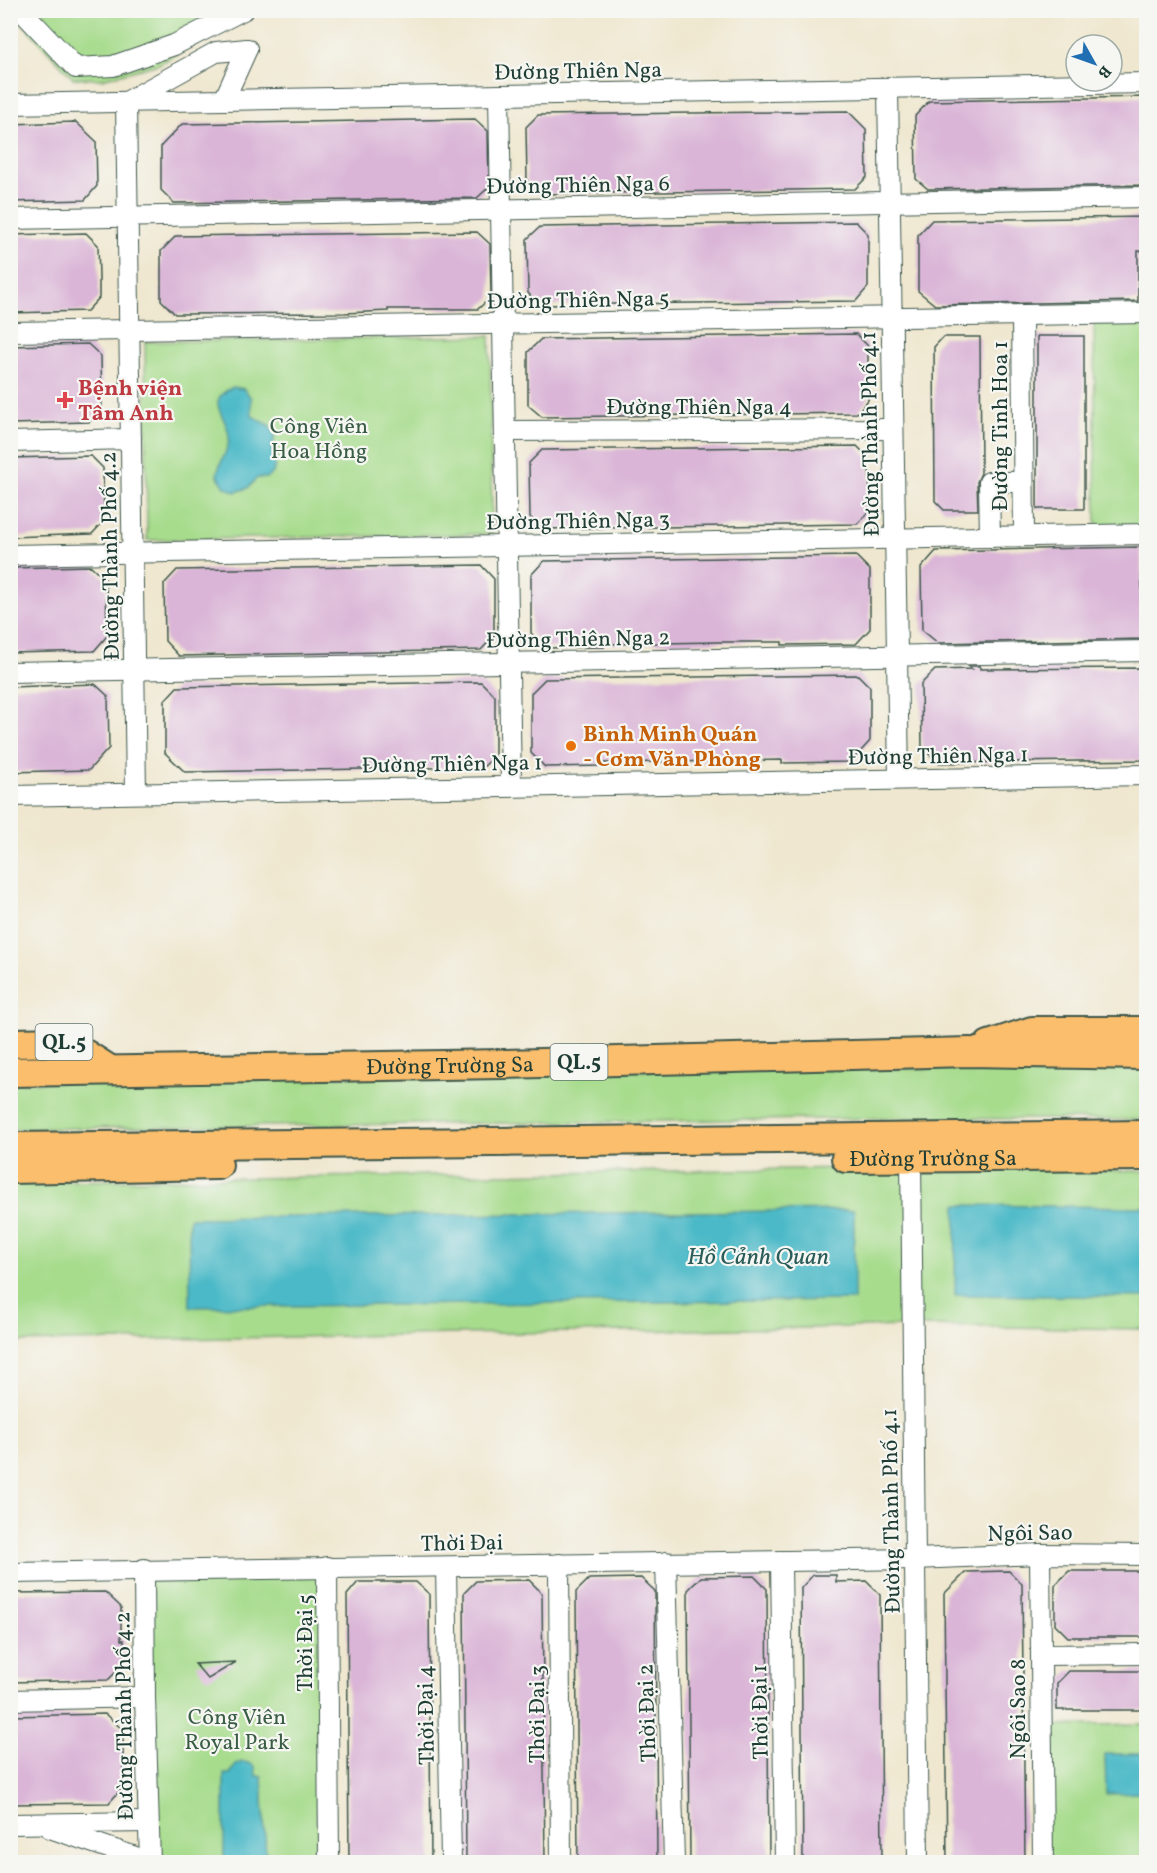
<svg xmlns="http://www.w3.org/2000/svg" width="1157" height="1873" viewBox="0 0 1157 1873" font-family="Vollkorn,serif">
<style>
.green{fill:#a7dc8d;stroke:#638c60;stroke-width:1.5}
.water{fill:#4cb9c7;stroke:#367b7e;stroke-width:1.5}
.building{fill:#dab5d7}
.lines{fill:none;stroke-linecap:round;stroke-linejoin:round}
.minor-casing{stroke:#3e564b;stroke-width:22}
.highway-casing{stroke:#3e564b;stroke-width:32}
.minor{stroke:#fff;stroke-width:20}
.highway{stroke:#fabe6d;stroke-width:28}
.health-dot{fill:#e0444e;stroke:#f6f6f2;stroke-width:2}
.food-dot{fill:#e8710a;stroke:#f6f6f2;stroke-width:2}
.labels{text-anchor:middle;stroke-width:4.5;stroke-linejoin:round;paint-order:stroke}
.shield{fill:#f6f6f2;stroke:#60746d;stroke-width:1.5}
.shield-label{font-size:21px;font-weight:bold;fill:#1f3d34}
.street-label{font-size:22px;fill:#1f3d34;stroke:#f6f6f2}
.health-label{font-size:22px;font-weight:bold;fill:#be3a42;stroke:#f6f6f2;text-anchor:start}
.park-label{font-size:22px;fill:#3a5d46;stroke:#f6f6f2}
.food-label{font-size:22px;font-weight:bold;fill:#c56008;stroke:#f6f6f2;text-anchor:start}
.water-label{font-size:24px;font-style:italic;fill:#2a5c59;stroke:#f6f6f2}
</style>
<rect width="100%" height="100%" fill="#f6f6f2"/>
<filter id="ink" filterUnits="userSpaceOnUse"><feTurbulence type="fractalNoise" baseFrequency=".0167" numOctaves="2"/><feDisplacementMap in="SourceGraphic" scale="12" xChannelSelector="R" yChannelSelector="G"/><feConvolveMatrix kernelMatrix="1 2 1 2 8 2 1 2 1" color-interpolation-filters="sRGB"/></filter>
<filter id="wash" filterUnits="userSpaceOnUse"><feTurbulence type="fractalNoise" baseFrequency=".008" numOctaves="4" result="noise"/><feDisplacementMap in="SourceGraphic" scale="24" xChannelSelector="R" yChannelSelector="G"/><feGaussianBlur stdDeviation="1.35" result="paint"/><feColorMatrix in="noise" values="0 0 0 0 0 0 0 0 0 0 0 0 0 0 0 0 0 1.4 0 .05"/><feComposite in="paint" operator="in"/></filter>
<g filter="url(#wash)">
<rect width="100%" height="100%" fill="#efe7cf"/>
<g class="green">
<polygon points="11,11 11,10 256,11 159,64 102,79 73,78"/>
<polygon points="1146,313 1146,534 1096,535 1094,314"/>
<polygon points="490,336 492,534 147,540 145,342"/>
<polygon points="1104,1068 1146,1069 1146,1120 905,1118 11,1129 10,1083 722,1069"/>
<polygon points="911,1167 1146,1171 1146,1329 912,1326 11,1342 10,1182"/>
<polygon points="327,1567 329,1862 150,1862 144,1570"/>
<polygon points="1146,1724 1146,1862 1043,1862 1042,1726"/>
</g>
<g class="water">
<path d="M 233,387 L 244,389 L 251,398 L 252,416 L 269,425 L 275,434 L 272,452 L 276,461 L 273,473 L 266,478 L 257,478 L 248,488 L 235,492 L 225,487 L 217,475 C 219,462 228,452 229,439 C 230,416 201,402 233,387 Z"/>
<polygon points="956,1205 1146,1207 1146,1297 955,1295"/>
<polygon points="854,1210 854,1300 190,1307 189,1218"/>
<polygon points="1146,1754 1146,1802 1140,1793 1106,1794 1105,1754"/>
<polygon points="243,1762 249,1763 255,1767 256,1776 262,1776 266,1858 255,1859 253,1862 224,1860 224,1774 230,1774 236,1764"/>
</g>
<g id="blocks">
<g class="building">
<polygon points="1146,97 1146,185 928,189 916,179 915,116 929,101"/>
<polygon points="848,111 866,129 867,177 855,189 540,194 527,181 526,127 538,115"/>
<polygon points="475,119 488,131 489,187 477,198 174,203 161,190 161,146 182,124"/>
<polygon points="76,122 96,141 97,186 85,200 10,202 10,124"/>
<polygon points="1146,217 1146,251 1138,251 1138,301 935,305 918,291 918,235 932,220"/>
<polygon points="856,222 868,234 868,287 856,301 540,305 528,293 527,239 540,227"/>
<polygon points="477,232 490,244 491,297 478,309 388,309 388,311 345,313 175,314 161,300 161,251 176,236"/>
<polygon points="86,233 98,245 99,276 99,298 87,311 10,313 10,235"/>
<polygon points="856,334 868,346 868,400 857,413 542,417 528,405 528,352 541,339"/>
<rect x="1037" y="336" width="47" height="173"/>
<polygon points="943,337 980,337 981,473 977,482 978,510 944,510 935,501 934,347"/>
<polygon points="88,344 101,356 102,409 89,422 10,424 10,346"/>
<polygon points="857,446 869,458 870,511 857,524 542,529 530,517 529,463 542,450"/>
<polygon points="91,456 103,468 104,521 92,534 10,537 10,458"/>
<polygon points="1141,547 1142,598 1146,598 1146,639 938,643 922,630 921,568 936,551"/>
<polygon points="856,556 870,570 870,629 856,644 782,645 782,642 718,642 604,644 604,647 545,648 531,633 531,575 544,561"/>
<polygon points="481,565 494,579 494,636 481,650 179,656 165,641 164,584 177,570"/>
<polygon points="91,566 106,580 107,636 94,651 10,653 10,568"/>
<polygon points="968,666 980,666 980,669 1146,668 1146,760 939,763 922,748 921,684 935,670 972,669"/>
<polygon points="858,675 870,687 870,741 851,762 782,763 782,760 604,763 604,766 545,767 531,753 531,693 545,679"/>
<polygon points="481,682 495,696 495,756 483,767 185,772 165,753 165,700 177,687"/>
<polygon points="95,684 108,696 109,748 89,770 10,772 10,687"/>
<polygon points="1009,1571 1022,1584 1025,1863 947,1863 944,1594 966,1572"/>
<polygon points="1069,1571 1146,1571 1146,1637 1068,1637 1055,1624 1055,1585"/>
<polygon points="813,1575 836,1575 836,1582 866,1581 880,1595 882,1863 803,1863 801,1588"/>
<polygon points="754,1576 767,1589 769,1863 690,1863 688,1590 701,1577"/>
<polygon points="641,1578 655,1591 657,1863 578,1863 576,1592 589,1579"/>
<polygon points="529,1580 542,1593 545,1863 466,1863 464,1593 476,1581"/>
<polygon points="358,1582 416,1582 429,1594 431,1863 349,1863 347,1595"/>
<polygon points="105,1592 121,1607 121,1640 124,1640 124,1664 108,1680 10,1682 10,1593"/>
<polygon points="236,1662 208,1679 195,1664"/>
<polygon points="1069,1671 1146,1671 1146,1710 1057,1710 1057,1683"/>
<polygon points="105,1714 123,1730 123,1787 109,1803 10,1804 10,1716"/>
</g>
</g>
</g>
<g filter="url(#ink)">
<use href="#blocks" fill-opacity="0" stroke="#3e564b" stroke-width="1.5"/>
<g class="lines">
<g class="minor-casing">
<g id="minor">
<polyline points="21,10 76,68 113,66 174,45 243,10"/>
<polyline points="888,88 899,779"/>
<polyline points="499,95 511,786"/>
<polyline points="224,100 247,49"/>
<polyline points="10,104 1146,83"/>
<polyline points="10,219 1146,197"/>
<polyline points="1022,315 1024,536"/>
<polyline points="10,332 1146,313"/>
<polyline points="505,431 893,429"/>
<polyline points="10,442 131,439"/>
<polyline points="990,537 989,482 1023,482"/>
<polyline points="10,555 1146,534"/>
<polyline points="10,672 1146,651"/>
<polyline points="136,793 126,102 216,52 247,49"/>
<polyline points="10,796 1146,775"/>
<polyline points="911,1158 918,1862"/>
<polyline points="1040,1554 1043,1862"/>
<polyline points="781,1561 785,1862"/>
<polyline points="666,1562 674,1862"/>
<polyline points="559,1564 561,1862"/>
<polyline points="327,1567 329,1862"/>
<polyline points="446,1567 451,1862"/>
<polyline points="144,1569 145,1697 150,1862"/>
<polyline points="10,1573 915,1559 1040,1554 1146,1555"/>
<polyline points="1041,1655 1146,1654"/>
<polyline points="10,1700 145,1697"/>
<polyline points="10,1824 148,1822"/>
<polyline points="50,1828 150,1862"/>
</g>
</g>
<g class="highway-casing">
<g id="highway">
<polyline points="10,1043 66,1042 110,1070"/>
<polyline points="989,1045 1032,1031 1146,1031"/>
<path id="s1" d="M 10,1072 L 503,1064 L 969,1052 L 1146,1055"/>
<polyline points="10,1147 1146,1135"/>
<path id="s2" d="M 846,1158 L 1146,1156"/>
<polyline points="10,1169 218,1165"/>
</g>
</g>
<use href="#minor" class="minor"/>
<use href="#highway" class="highway"/>
</g>
</g>
<path class="health-dot" d="M62 391h6v6h6v6h-6v6h-6v-6h-6v-6h6z"/>
<circle class="food-dot" cx="571" cy="746" r="6"/>
<g class="labels">
<g class="shield">
<rect x="35.5" y="1024" width="57" height="36" rx="4.5"/>
<rect x="550.5" y="1044" width="57" height="36" rx="4.5"/>
</g>
<g class="shield-label">
<text x="64" y="1049">QL.5</text>
<text x="579" y="1069">QL.5</text>
</g>
<g class="street-label">
<text transform="translate(578 70) rotate(-1)" y="8">Đường Thiên Nga</text>
<text transform="translate(578 184) rotate(-1)" y="8">Đường Thiên Nga 6</text>
<text transform="translate(578 299) rotate(-1)" y="8">Đường Thiên Nga 5</text>
<text x="699" y="414">Đường Thiên Nga 4</text>
<text transform="translate(999 426) rotate(-90)" y="8">Đường Tinh Hoa 1</text>
<text transform="translate(869 434) rotate(-91)" y="8">Đường Thành Phố 4.1</text>
<text transform="translate(578 520) rotate(-1)" y="8">Đường Thiên Nga 3</text>
<text transform="translate(109 556) rotate(-91)" y="8">Đường Thành Phố 4.2</text>
<text transform="translate(578 638) rotate(-1)" y="8">Đường Thiên Nga 2</text>
<text transform="translate(938 755) rotate(-1)" y="8">Đường Thiên Nga 1</text>
<text transform="translate(452 763) rotate(-1)" y="8">Đường Thiên Nga 1</text>
<text dy="8" stroke="none"><textPath href="#s1" startOffset="440">Đường Trường Sa</textPath></text>
<text dy="8" stroke="none"><textPath href="#s2" startOffset="87">Đường Trường Sa</textPath></text>
<text transform="translate(890 1511) rotate(-91)" y="8">Đường Thành Phố 4.1</text>
<text transform="translate(1030 1532) rotate(-1)" y="8">Ngôi Sao</text>
<text transform="translate(462 1542) rotate(-1)" y="8">Thời Đại</text>
<text transform="translate(304 1643) rotate(-90)" y="8">Thời Đại 5</text>
<text transform="translate(1017 1709) rotate(-90)" y="8">Ngôi Sao 8</text>
<text transform="translate(759 1712) rotate(-91)" y="8">Thời Đại 1</text>
<text transform="translate(646 1713) rotate(-92)" y="8">Thời Đại 2</text>
<text transform="translate(536 1714) rotate(-90)" y="8">Thời Đại 3</text>
<text transform="translate(425 1715) rotate(-91)" y="8">Thời Đại 4</text>
<text transform="translate(123 1716) rotate(-91)" y="8">Đường Thành Phố 4.2</text>
</g>
<g class="health-label">
<text x="78" y="395">Bệnh viện<tspan x="78" dy="25">Tâm Anh</tspan></text>
</g>
<g class="park-label">
<text x="319" y="433">Công Viên<tspan x="319" dy="25">Hoa Hồng</tspan></text>
<text x="237" y="1724">Công Viên<tspan x="237" dy="25">Royal Park</tspan></text>
</g>
<g class="food-label">
<text x="583" y="741">Bình Minh Quán<tspan x="583" dy="25">- Cơm Văn Phòng</tspan></text>
</g>
<g class="water-label">
<text x="758" y="1264">Hồ Cảnh Quan</text>
</g>
</g>
<rect width="1157" height="1873" fill="none" stroke="#f6f6f2" stroke-width="36"/>
<g transform="translate(1094 63) rotate(130)"><circle r="28" fill="#f6f6f2" stroke="#a0aca6" stroke-width="1.5"/>
<path d="M0-4.5L10 22L0 15L-10 22Z" fill="#1f6fb2"/>
<text y="-9" font-size="16" font-weight="bold" text-anchor="middle" fill="#1f3d34">B</text>
</g>
</svg>
